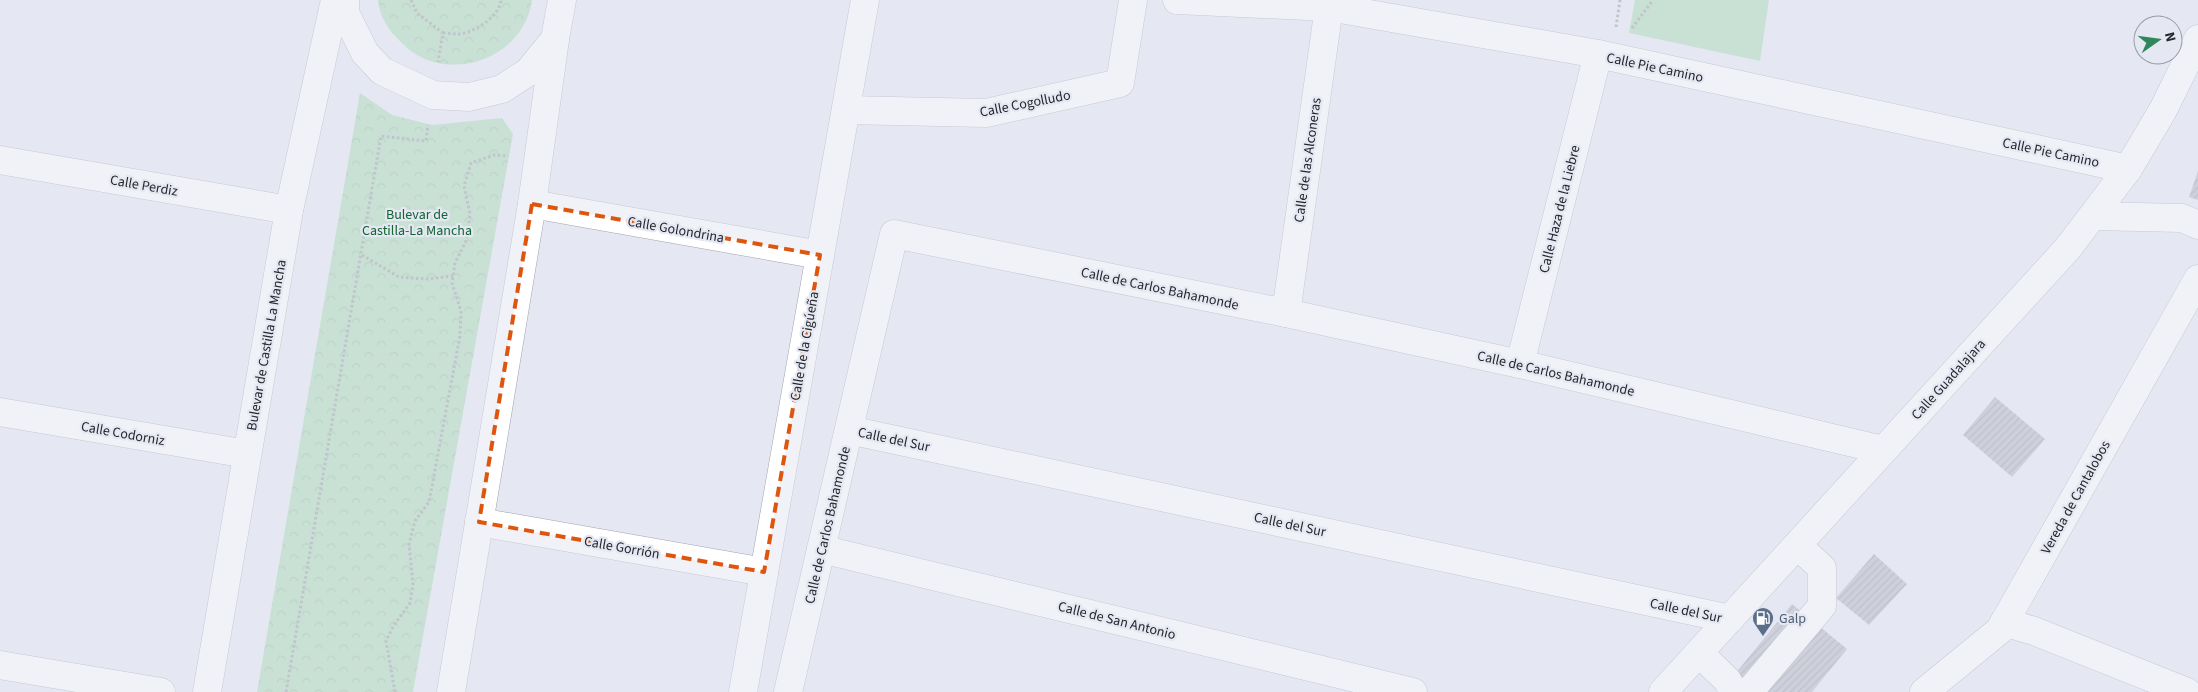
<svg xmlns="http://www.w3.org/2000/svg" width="2198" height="692" viewBox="0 0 2198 692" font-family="'Source Sans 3',sans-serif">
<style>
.green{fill:#a5d9b0}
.park{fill:url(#park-crowns)}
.building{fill:url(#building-hatch)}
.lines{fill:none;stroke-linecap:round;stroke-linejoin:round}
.minor-casing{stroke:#a1a3ae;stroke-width:29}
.major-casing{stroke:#a1a3ae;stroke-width:29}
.path{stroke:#9698a0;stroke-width:3;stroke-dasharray:2.5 2.5;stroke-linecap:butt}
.minor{stroke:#fff;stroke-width:28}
.major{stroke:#fff;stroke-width:28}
.marked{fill:none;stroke:#de560e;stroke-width:4;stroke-dasharray:10 6;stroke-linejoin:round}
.labels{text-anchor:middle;stroke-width:4.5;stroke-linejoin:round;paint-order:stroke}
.street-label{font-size:14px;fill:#26272b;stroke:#e5e8f3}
.park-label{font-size:14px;fill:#116531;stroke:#e5e8f3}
.service-label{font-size:14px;fill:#4e5e75;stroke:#e5e8f3;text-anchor:start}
</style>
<defs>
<pattern id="park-crowns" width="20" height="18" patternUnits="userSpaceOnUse" patternTransform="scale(1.25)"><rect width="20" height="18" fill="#a5d9b0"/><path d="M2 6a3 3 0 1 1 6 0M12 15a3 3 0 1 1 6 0" fill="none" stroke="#8eba98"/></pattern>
<pattern id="building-hatch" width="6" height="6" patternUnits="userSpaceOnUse" patternTransform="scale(1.25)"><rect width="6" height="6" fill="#b2b5c0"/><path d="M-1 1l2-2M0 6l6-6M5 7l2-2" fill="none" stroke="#91939c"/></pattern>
</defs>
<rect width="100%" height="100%" fill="#e5e8f3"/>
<polygon class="green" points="1635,0 1769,0 1760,61 1629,33"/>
<g class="park">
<path d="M 378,0 L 532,0 C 526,47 475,75 430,61 C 417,57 406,48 396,37 C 387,28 379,14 378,0 Z"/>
<polygon points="360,93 392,115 432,125 502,118 513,134 413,692 257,692"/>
</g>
<g class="building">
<polygon points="2198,171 2198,200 2189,197"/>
<polygon points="1995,397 2045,439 2012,477 1963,435"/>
<polygon points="1874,554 1907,584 1869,625 1836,598"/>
<polygon points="1792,604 1847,649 1812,692 1747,692 1731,679"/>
</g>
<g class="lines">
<g class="minor-casing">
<g id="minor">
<polyline points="345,0 345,13 365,53 382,71 433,95 469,97 502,89 528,72 555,39 562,0"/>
<polyline points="1177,0 1329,7 1598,54 2128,169"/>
<polyline points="846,110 986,113 1120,83 1133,0"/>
<polyline points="0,160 289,210"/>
<polyline points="532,204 820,255"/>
<polyline points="2093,216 2182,218 2198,225"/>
<polyline points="1286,313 1329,7"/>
<polyline points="1520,364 1598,54"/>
<polyline points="0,412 247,454"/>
<polyline points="849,430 1730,619"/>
<polyline points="479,522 764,572"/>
<polyline points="821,549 1413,692"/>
<polyline points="2004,622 2034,631 2187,692"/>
<polyline points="1699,653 1727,680 1734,692"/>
<polyline points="0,665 161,692"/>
<polyline points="207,692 289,210 335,0"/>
<polyline points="451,692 532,204 555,39"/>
<polyline points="743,692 865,0"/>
<polyline points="788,692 894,234 1286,313 1520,364 1883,450"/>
<polyline points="1749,692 1822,606 1822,568 1798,546"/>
<polyline points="1924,692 2000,630 2198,279"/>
</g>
</g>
<g class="major-casing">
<polyline id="major" points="1663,692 2068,248 2128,169 2163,110 2198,39"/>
</g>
<g class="path">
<polyline points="411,0 417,13 443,33 438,62"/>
<polyline points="1616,27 1620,0"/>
<polyline points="1632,28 1653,0"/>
<path d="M 443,33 C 448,33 454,34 459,34 C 474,33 500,16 501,0"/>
<polyline points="362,255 399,277 427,279 453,276"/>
<polyline points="286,692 381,136 426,141 428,125"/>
<polyline points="395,692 386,641 394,625 410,603 413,584 409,544 415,521 429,502 460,336 461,311 452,283 455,263 467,239 470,214 464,186 471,163 494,155 508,156"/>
</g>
<use href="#minor" class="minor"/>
<use href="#major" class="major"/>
</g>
<path d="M0 0H2198V692H0ZM 532,204 L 820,255 L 764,572 L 479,522 Z" fill="#e5e8f3" fill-opacity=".55" fill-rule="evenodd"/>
<path class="marked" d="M 532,204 L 820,255 L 764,572 L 479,522 Z"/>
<defs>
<g id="fuel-pin" transform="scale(1.125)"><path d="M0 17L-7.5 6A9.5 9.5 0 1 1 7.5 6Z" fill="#5c6f8a" stroke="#e5e8f3"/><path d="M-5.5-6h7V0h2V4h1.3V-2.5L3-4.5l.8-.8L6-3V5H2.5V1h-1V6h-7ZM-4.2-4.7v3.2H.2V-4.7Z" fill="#fff"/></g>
</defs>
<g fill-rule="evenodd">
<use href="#fuel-pin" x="1763" y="618"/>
</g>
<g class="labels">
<g class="street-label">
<text transform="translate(1655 67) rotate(12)" y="5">Calle Pie Camino</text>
<text transform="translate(1025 103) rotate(-11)" y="5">Calle Cogolludo</text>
<text transform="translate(2051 152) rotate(12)" y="5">Calle Pie Camino</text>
<text transform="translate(1307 160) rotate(-82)" y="5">Calle de las Alconeras</text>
<text transform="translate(144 185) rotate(10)" y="5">Calle Perdiz</text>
<text transform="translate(1559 209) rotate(-76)" y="5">Calle Haza de la Liebre</text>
<text transform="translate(676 229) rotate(10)" y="5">Calle Golondrina</text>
<text transform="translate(1160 288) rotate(12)" y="5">Calle de Carlos Bahamonde</text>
<text transform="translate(266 345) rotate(-80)" y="5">Bulevar de Castilla La Mancha</text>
<text transform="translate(804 346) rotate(-80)" y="5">Calle de la Cigúeña</text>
<text transform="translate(1556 373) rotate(13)" y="5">Calle de Carlos Bahamonde</text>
<text transform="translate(1948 379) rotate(-48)" y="5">Calle Guadalajara</text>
<text transform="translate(123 433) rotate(10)" y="5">Calle Codorniz</text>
<text transform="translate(894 439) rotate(12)" y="5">Calle del Sur</text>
<text transform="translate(2075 497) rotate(-61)" y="5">Vereda de Cantalobos</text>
<text transform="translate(1290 524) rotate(12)" y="5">Calle del Sur</text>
<text transform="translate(827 525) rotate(-77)" y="5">Calle de Carlos Bahamonde</text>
<text transform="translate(622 547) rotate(10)" y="5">Calle Gorrión</text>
<text transform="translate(1686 610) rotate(12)" y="5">Calle del Sur</text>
<text transform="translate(1117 620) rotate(14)" y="5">Calle de San Antonio</text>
</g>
<g class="park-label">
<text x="417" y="219">Bulevar de<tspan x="417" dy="16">Castilla-La Mancha</tspan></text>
</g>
<g class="service-label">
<text x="1779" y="623">Galp</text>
</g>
</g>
<g transform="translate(2158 40) rotate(76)"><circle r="24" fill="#e5e8f3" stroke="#999ba3"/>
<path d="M0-4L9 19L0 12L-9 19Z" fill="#2f875b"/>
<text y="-8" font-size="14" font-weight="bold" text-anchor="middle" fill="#26272b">N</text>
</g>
</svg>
